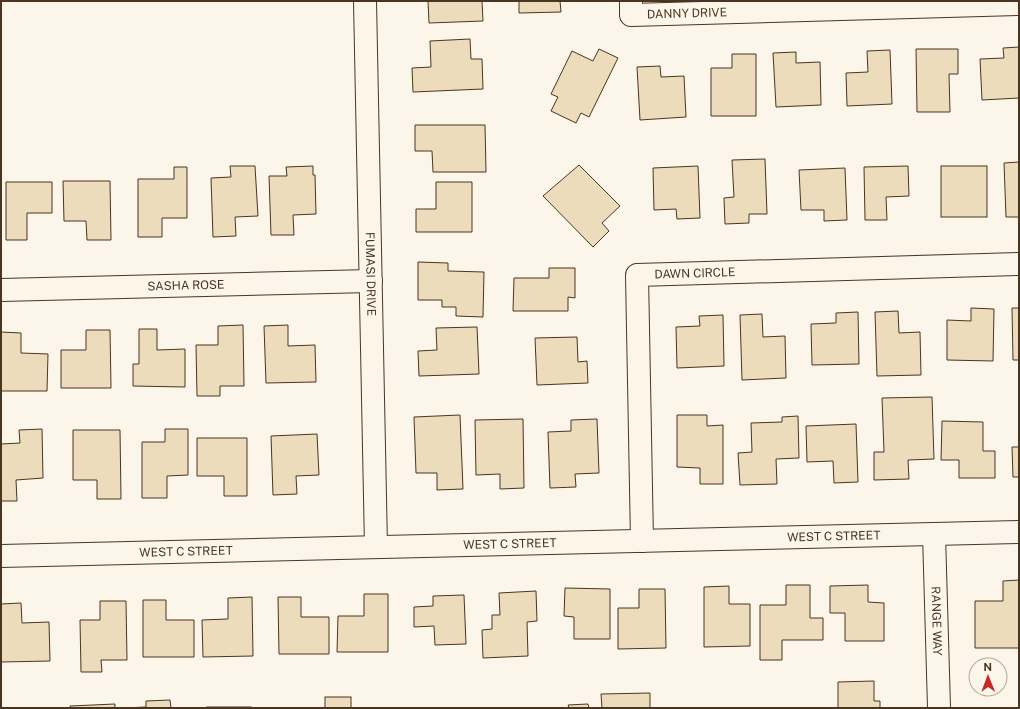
<svg xmlns="http://www.w3.org/2000/svg" width="1020" height="709" viewBox="0 0 1020 709" font-family="'Public Sans',sans-serif">
<style>
.building{fill:#ecdcbc;stroke:#4a3520}
.lines{fill:none;stroke-linecap:round;stroke-linejoin:round}
.minor-casing{stroke:#4a3520;stroke-width:24}
.minor{stroke:#fbf6e9;stroke-width:22}
.labels{text-anchor:middle;stroke-width:3;stroke-linejoin:round;paint-order:stroke}
.street-label{font-size:12px;fill:#4a3520;stroke:#fbf6e9}
</style>
<rect width="100%" height="100%" fill="#fbf6e9"/>
<g class="building">
<polygon points="428,1 482,1 483,21 429,23"/>
<polygon points="519,1 560,1 561,12 519,13"/>
<polygon points="470,39 471,59 482,59 483,89 413,92 412,68 431,67 430,41"/>
<polygon points="1019,47 1019,98 982,100 980,59 1004,58 1003,48"/>
<polygon points="599,49 618,58 589,117 581,113 576,123 551,111 558,97 551,94 572,51 593,61"/>
<polygon points="916,49 958,49 958,74 949,74 950,112 917,112"/>
<polygon points="890,50 892,104 847,106 846,73 868,72 867,51"/>
<polygon points="796,52 796,63 820,62 821,105 776,107 773,53"/>
<polygon points="732,54 756,54 756,116 711,116 711,68 732,68"/>
<polygon points="660,66 661,77 684,76 686,117 640,120 637,67"/>
<polygon points="415,125 485,125 486,172 433,172 432,151 415,151"/>
<polygon points="765,159 767,214 749,214 749,223 725,224 724,198 734,197 732,160"/>
<polygon points="1019,162 1019,217 1006,217 1004,163"/>
<polygon points="579,165 620,206 602,223 609,231 593,247 543,196"/>
<polygon points="230,166 255,166 258,216 235,217 236,236 213,237 211,178 231,177"/>
<polygon points="313,166 313,175 315,175 316,214 293,215 294,235 271,235 269,176 287,176 286,167"/>
<polygon points="698,166 700,218 677,219 676,209 654,210 653,168"/>
<polygon points="908,166 909,196 886,197 887,220 865,220 864,167"/>
<rect x="941" y="166" width="46" height="51"/>
<polygon points="174,167 187,167 187,218 162,218 162,237 138,237 138,179 174,179"/>
<polygon points="845,168 847,220 824,221 824,210 801,210 799,170"/>
<polygon points="63,181 110,181 111,240 87,240 86,221 64,221"/>
<polygon points="6,182 52,182 52,213 27,213 27,240 6,240"/>
<polygon points="436,182 472,182 472,232 416,232 416,209 436,209"/>
<polygon points="418,262 448,263 448,271 484,272 483,317 456,316 456,307 442,307 442,300 418,300"/>
<polygon points="549,268 575,268 575,298 568,297 568,311 513,311 514,278 549,278"/>
<polygon points="971,308 994,309 993,361 947,360 947,320 971,321"/>
<polygon points="1012,308 1019,308 1019,360 1013,360"/>
<polygon points="898,311 899,333 920,332 921,375 877,376 875,312"/>
<polygon points="858,312 859,364 812,365 811,324 836,323 836,313"/>
<polygon points="762,314 763,337 785,336 786,378 742,380 740,315"/>
<polygon points="723,315 724,366 677,368 676,327 700,326 699,316"/>
<polygon points="243,325 244,386 220,386 220,396 197,396 196,345 218,345 218,326"/>
<polygon points="288,325 288,346 315,345 316,382 266,383 264,326"/>
<polygon points="477,327 479,374 419,376 418,351 437,350 436,328"/>
<polygon points="139,329 157,329 157,350 185,349 185,387 133,386 133,364 139,364"/>
<polygon points="86,330 110,330 111,388 61,388 61,350 86,350"/>
<polygon points="1,332 21,333 21,353 48,354 47,391 1,391"/>
<polygon points="577,337 578,362 587,361 588,383 537,385 535,338"/>
<polygon points="932,397 934,459 908,460 909,479 874,480 874,452 884,452 882,398"/>
<polygon points="460,415 463,489 437,490 437,473 416,473 414,417"/>
<polygon points="677,415 707,415 707,426 723,425 723,484 700,484 700,468 677,467"/>
<polygon points="798,416 799,458 776,459 777,484 740,485 738,453 752,452 751,423 782,422 782,417"/>
<polygon points="523,419 524,488 500,489 500,474 476,475 475,420"/>
<polygon points="597,419 599,473 575,474 576,487 550,488 548,432 571,431 571,420"/>
<polygon points="942,421 983,422 983,451 995,451 995,478 959,478 959,460 941,460"/>
<polygon points="856,424 858,482 834,483 833,461 807,462 806,426"/>
<polygon points="42,429 43,478 16,480 17,501 1,501 1,444 20,443 19,430"/>
<polygon points="165,429 188,429 188,475 167,476 167,498 142,498 142,442 165,442"/>
<polygon points="73,430 120,430 121,499 97,499 97,480 73,480"/>
<polygon points="317,434 319,475 296,476 297,494 273,495 271,436"/>
<polygon points="197,438 247,438 247,496 224,496 224,476 197,476"/>
<polygon points="1012,447 1019,447 1019,477 1013,477"/>
<polygon points="1019,580 1019,648 975,648 975,601 1003,601 1003,581"/>
<polygon points="786,585 810,585 810,618 823,618 823,640 782,640 782,660 760,660 760,605 786,605"/>
<polygon points="868,585 868,602 884,603 884,641 845,641 845,613 830,613 830,586"/>
<polygon points="729,586 729,604 750,604 750,646 704,647 704,587"/>
<polygon points="565,588 610,589 610,639 574,639 574,617 564,616"/>
<polygon points="639,589 665,589 666,648 618,649 618,608 639,608"/>
<polygon points="536,591 537,621 527,622 528,656 483,658 482,630 492,629 492,615 500,615 499,593"/>
<polygon points="364,594 388,594 388,652 337,652 338,616 364,616"/>
<polygon points="464,595 466,644 435,645 434,626 414,627 414,607 433,606 433,596"/>
<polygon points="252,597 253,656 203,657 202,620 228,619 228,598"/>
<polygon points="278,597 301,597 301,617 329,617 329,654 279,654"/>
<polygon points="143,600 166,600 166,620 194,620 194,657 143,657"/>
<polygon points="100,601 126,601 127,660 101,660 102,672 81,672 80,620 100,620"/>
<polygon points="21,603 22,623 49,622 50,661 1,662 1,604"/>
<polygon points="874,681 874,701 880,701 880,708 838,708 838,682"/>
<polygon points="650,693 650,708 602,708 601,694"/>
<rect x="325" y="697" width="26" height="11"/>
<polygon points="170,700 171,708 123,708 146,707 146,701"/>
<polygon points="115,704 115,708 71,708 70,706"/>
<polygon points="588,704 589,708 569,708 568,705"/>
<rect x="207" y="707" width="44" height="1"/>
</g>
<g class="lines">
<g class="minor-casing">
<g id="minor">
<path id="s1" d="M 365,1 L 376,547"/>
<path id="s2" d="M 631,1 L 631,15 L 1019,4"/>
<path id="s3" d="M 1,290 L 371,281"/>
<path id="s4" d="M 934,534 L 939,708"/>
<path id="s5" d="M 642,541 L 637,275 L 1019,264"/>
<path id="s6" d="M 1,556 L 1019,532"/>
</g>
</g>
<use href="#minor" class="minor"/>
</g>
<g class="labels">
<g class="street-label">
<text dy="4" stroke="none"><textPath href="#s2" startOffset="70">DANNY DRIVE</textPath></text>
<text dy="4" stroke="none"><textPath href="#s5" startOffset="324">DAWN CIRCLE</textPath></text>
<text dy="4" stroke="none"><textPath href="#s1" startOffset="273">FUMASI DRIVE</textPath></text>
<text dy="4" stroke="none"><textPath href="#s3" startOffset="185">SASHA ROSE</textPath></text>
<text dy="4" stroke="none"><textPath href="#s6" startOffset="833">WEST C STREET</textPath></text>
<text dy="4" stroke="none"><textPath href="#s6" startOffset="509">WEST C STREET</textPath></text>
<text dy="4" stroke="none"><textPath href="#s6" startOffset="185">WEST C STREET</textPath></text>
<text dy="4" stroke="none"><textPath href="#s4" startOffset="87">RANGE WAY</textPath></text>
</g>
</g>
<rect width="1020" height="709" fill="none" stroke="#4a3520" stroke-width="4"/>
<g transform="translate(988 677) rotate(359)"><circle r="19" fill="#fbf6e9" stroke="#b4a999"/>
<path d="M0-3L7 15L0 10L-7 15Z" fill="#c62828"/>
<text y="-6" font-size="11" font-weight="bold" text-anchor="middle" fill="#4a3520">N</text>
</g>
</svg>
